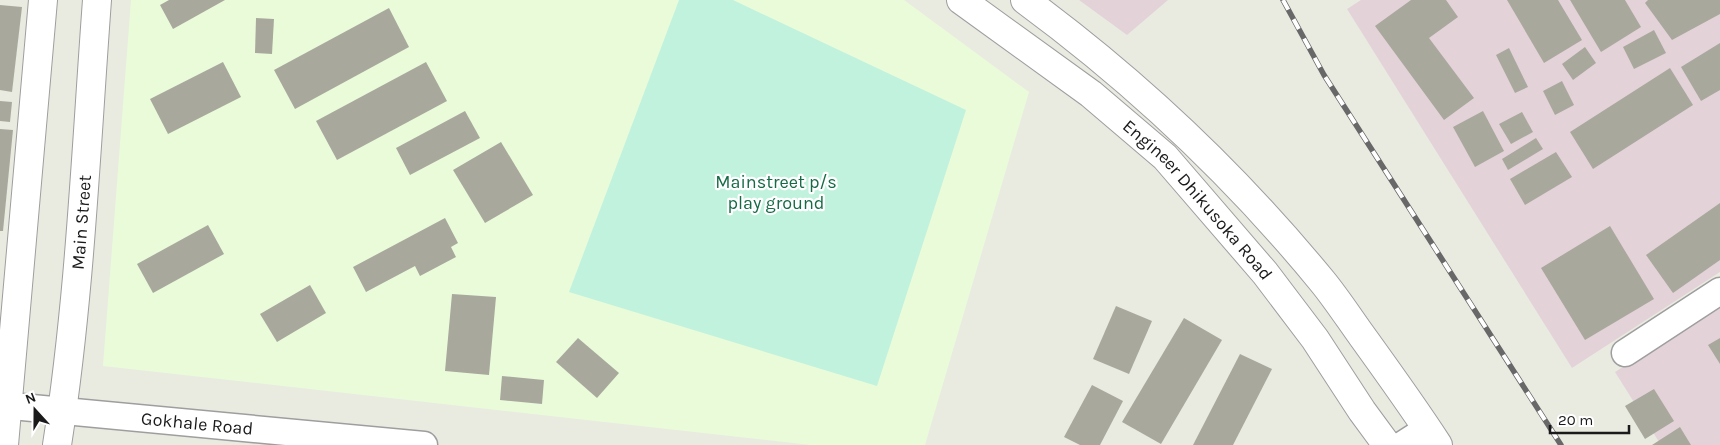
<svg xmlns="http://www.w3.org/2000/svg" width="1720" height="445" viewBox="0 0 1720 445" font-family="Karla,sans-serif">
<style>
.industrial{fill:#e3d3d8}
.education{fill:#eafbda}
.park{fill:#c1f2dd}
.building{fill:#a9a89d}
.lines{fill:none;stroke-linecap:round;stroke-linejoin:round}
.minor-casing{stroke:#9e9e9e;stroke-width:29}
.tertiary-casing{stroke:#9e9e9e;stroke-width:30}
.minor{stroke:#fff;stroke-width:26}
.tertiary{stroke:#fff;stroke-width:28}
.rail-casing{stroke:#686868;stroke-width:5.5}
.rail{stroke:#fff;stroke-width:4;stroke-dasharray:11;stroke-linecap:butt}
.labels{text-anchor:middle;stroke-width:4.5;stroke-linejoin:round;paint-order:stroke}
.park-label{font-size:18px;fill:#166b47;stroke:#fff}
.street-label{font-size:18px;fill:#1a1a1a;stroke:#fff}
</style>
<rect width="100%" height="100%" fill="#e9ebe1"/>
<g class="industrial">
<polygon points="1079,0 1168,0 1127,35"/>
<polygon points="1361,0 1720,0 1720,272 1572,368 1347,9"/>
<polygon points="1720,305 1720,445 1661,445 1615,372"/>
</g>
<polygon class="education" points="131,0 904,0 1029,92 925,445 811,445 103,366"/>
<polygon class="park" points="679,0 733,0 966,110 877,386 569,292"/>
<g class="building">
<polygon points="169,0 225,0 173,29 160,5"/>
<polygon points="1411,0 1446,0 1458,17 1429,38 1474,98 1444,120 1375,26"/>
<polygon points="1507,0 1558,0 1582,40 1544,63"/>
<polygon points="1570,0 1625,0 1641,27 1601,52"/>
<polygon points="1648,0 1720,0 1720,14 1672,40 1645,3"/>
<polygon points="0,5 22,7 12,92 0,90"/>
<polygon points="389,8 409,47 295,109 274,70"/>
<polygon points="256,18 274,19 272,54 255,53"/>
<polygon points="1654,30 1666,53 1634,69 1623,47"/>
<polygon points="1720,43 1720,90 1701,101 1681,67"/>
<polygon points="1585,47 1596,63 1573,80 1562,64"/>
<polygon points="1509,48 1528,87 1515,93 1496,55"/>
<polygon points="223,62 241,97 168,134 150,99"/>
<polygon points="426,62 447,101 337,160 316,121"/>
<polygon points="1670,68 1693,105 1593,169 1570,132"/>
<polygon points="1562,81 1574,105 1555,115 1543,91"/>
<polygon points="0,101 12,102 10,122 0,121"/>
<polygon points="465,111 480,138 410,175 396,148"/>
<polygon points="1483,111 1504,151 1475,167 1453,127"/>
<polygon points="1522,112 1533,132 1511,144 1499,124"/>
<polygon points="0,129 13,130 3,231 0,231"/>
<polygon points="1536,138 1543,149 1508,170 1502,159"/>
<polygon points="501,142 533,195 485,223 453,170"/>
<polygon points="1556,152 1572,177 1525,205 1510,179"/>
<polygon points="1720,203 1720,260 1673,293 1646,255"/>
<polygon points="445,218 458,243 451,247 456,257 420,276 415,266 366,292 353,267"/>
<polygon points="208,225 224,254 153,293 137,264"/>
<polygon points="1610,226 1654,299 1585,340 1541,268"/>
<polygon points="310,285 326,313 277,342 260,314"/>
<polygon points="452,294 496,297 489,375 445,371"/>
<polygon points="1116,306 1152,321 1129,374 1093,359"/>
<polygon points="1184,318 1222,340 1161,444 1122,422"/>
<polygon points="578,338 619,373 597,398 556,362"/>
<polygon points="1720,338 1720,364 1708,345"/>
<polygon points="1240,354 1272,369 1233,445 1193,445"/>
<polygon points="502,376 544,380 542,404 500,400"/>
<polygon points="1092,385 1123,401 1100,445 1080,445 1064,437"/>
<polygon points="1654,389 1674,421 1645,439 1625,406"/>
<polygon points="1680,427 1691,445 1652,445"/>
</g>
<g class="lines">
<g class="minor-casing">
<g id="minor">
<polyline points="1625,353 1720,291"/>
<path id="s1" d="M 0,405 L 424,445"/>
<polyline points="1402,445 1427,429"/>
</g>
</g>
<g class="tertiary-casing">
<g id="tertiary">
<path id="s2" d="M 961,0 L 1091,94 L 1165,157 L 1265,273 L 1315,339 L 1362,411 L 1387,445"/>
<path d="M 1025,0 C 1135,81 1235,175 1322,281 C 1336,298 1349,318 1362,336 C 1388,372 1414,408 1438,445"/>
<polyline points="4,445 43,0"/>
<path id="s3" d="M 57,445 C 80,298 86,148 97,0"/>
</g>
</g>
<use href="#minor" class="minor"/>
<use href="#tertiary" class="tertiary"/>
<g class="rail-casing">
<polyline id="rail" points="1283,0 1324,75 1561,445"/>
</g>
<use href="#rail" class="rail"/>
</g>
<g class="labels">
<g class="park-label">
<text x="776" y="188">Mainstreet p/s<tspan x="776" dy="21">play ground</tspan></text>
</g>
<g class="street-label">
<text dy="6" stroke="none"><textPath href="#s2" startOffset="311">Engineer Dhikusoka Road</textPath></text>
<text dy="6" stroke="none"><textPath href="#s3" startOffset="224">Main Street</textPath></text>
<text dy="6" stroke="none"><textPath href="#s1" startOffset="198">Gokhale Road</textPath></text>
</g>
</g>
<g transform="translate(35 410) rotate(339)" stroke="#ffffff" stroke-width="4" paint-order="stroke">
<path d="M0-4L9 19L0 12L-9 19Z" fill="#1a1a1a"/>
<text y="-8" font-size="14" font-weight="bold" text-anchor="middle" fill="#1a1a1a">N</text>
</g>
<path d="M1550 425v8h79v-8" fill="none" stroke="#1a1a1a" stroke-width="2.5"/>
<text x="1558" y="425" font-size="15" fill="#1a1a1a" stroke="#ffffff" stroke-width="4" paint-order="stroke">20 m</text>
</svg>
